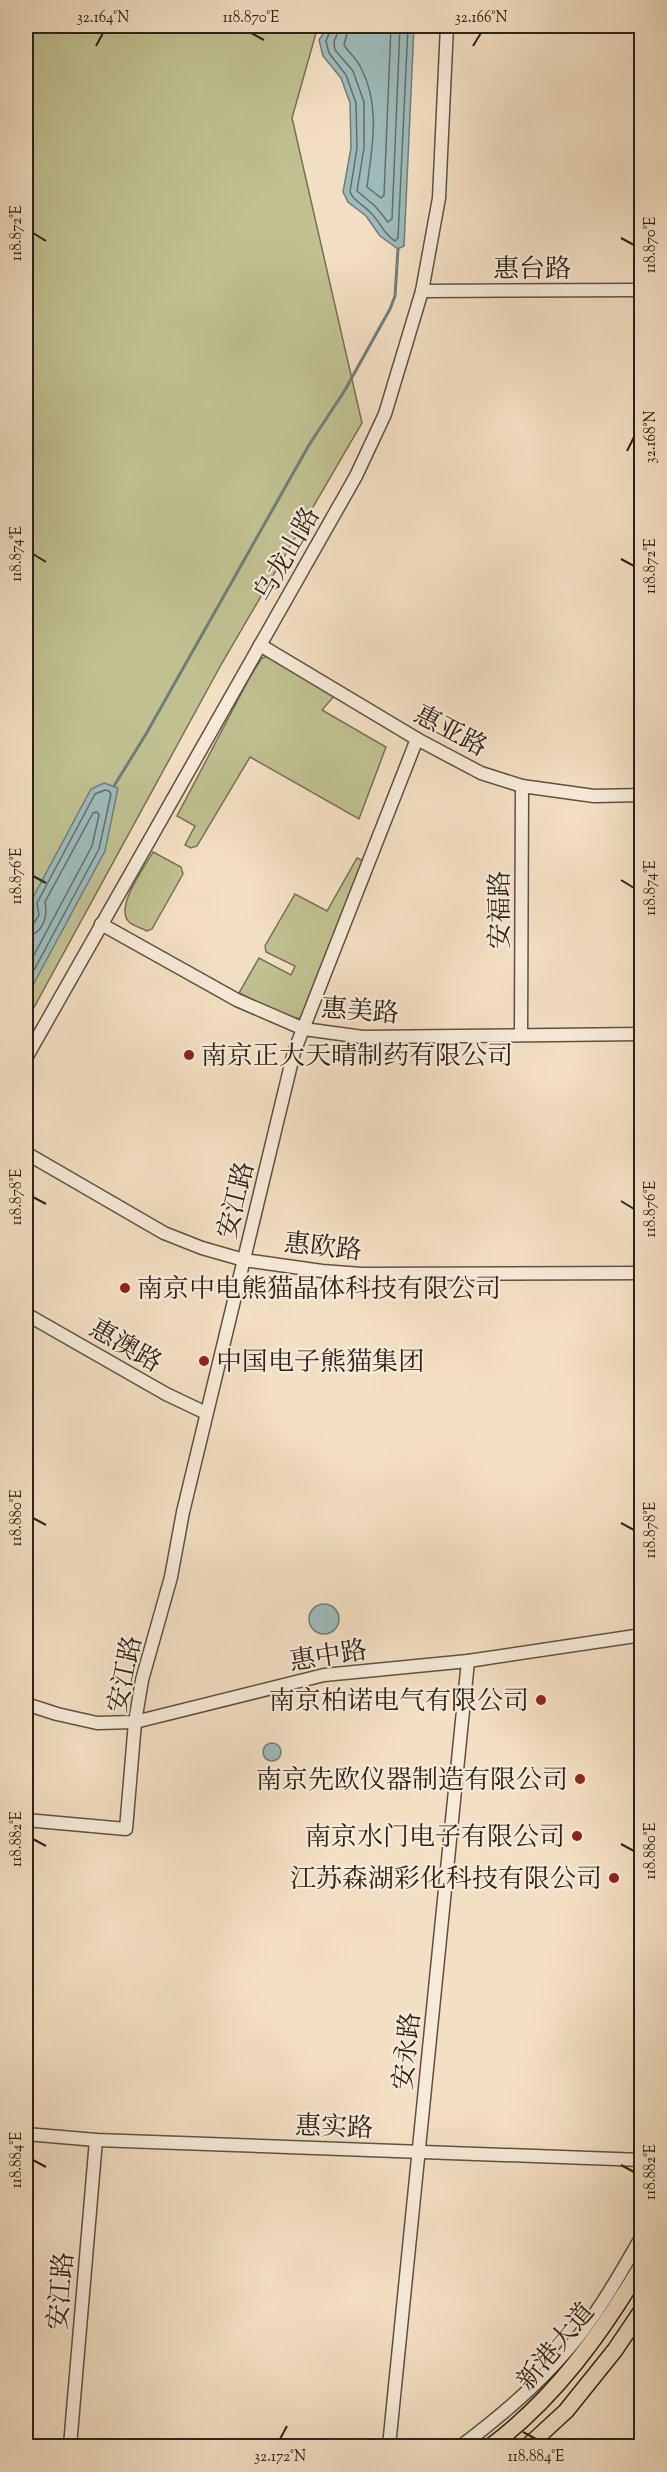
<svg xmlns="http://www.w3.org/2000/svg" width="667" height="2472" viewBox="0 0 667 2472" font-family="'Sorts Mill Goudy','Noto Serif SC',serif">
<style>
.green{fill:#c0c090;stroke:#767154;stroke-width:1.5}
.water{fill:#9dbbbb;stroke:#707e79;stroke-width:1.5}
.lines{fill:none;stroke-linecap:round;stroke-linejoin:round}
.shore{stroke:#656e69;stroke-width:1.5}
.stream{stroke:#707e79;stroke-width:3}
.minor-casing{stroke:#5e5142;stroke-width:15}
.major-casing{stroke:#2d2217;stroke-width:18}
.minor{stroke:#f7ead8;stroke-width:12}
.major{stroke:#f3dfc3;stroke-width:15}
.ticks{fill:none;stroke:#2d2217;stroke-width:2}
.poi-dot{fill:#8f2418;stroke:#f7ead8;stroke-width:2}
.labels{text-anchor:middle;stroke-width:4.5;stroke-linejoin:round;paint-order:stroke}
.street-label{font-size:26px;fill:#2d2217;stroke:#f7ead8}
.poi-label{font-size:26px;fill:#2d2217;stroke:#f7ead8;text-anchor:end}
.neatline{fill:none;stroke:#2d2217;stroke-width:2}
.ticks-label{font-size:15px;text-anchor:middle;fill:#2d2217}
</style>
<rect width="100%" height="100%" fill="#f3dfc3"/>
<filter id="stains"><feTurbulence type="fractalNoise" baseFrequency=".00333" numOctaves="4"/><feColorMatrix values="0 0 0 0 .2 0 0 0 0 .09 0 0 0 0 .02 0 0 0 .5 -.17"/></filter>
<radialGradient id="worn" r=".72"><stop offset=".6" stop-color="#630" stop-opacity="0"/><stop offset="1" stop-color="#630" stop-opacity=".3"/></radialGradient>
<g class="green">
<polygon points="26,26 318,26 292,118 362,423 222,663 26,1022"/>
<polygon points="269,656 335,695 322,710 386,747 359,819 250,757 197,846 191,848 185,845 195,826 177,816 250,677 262,658"/>
<path d="M 153,852 L 181,867 L 183,874 L 152,929 L 147,931 C 142,928 133,926 129,922 C 114,907 145,867 153,852 Z"/>
<polygon points="357,858 366,862 301,1019 284,1015 239,993 259,958 291,975 295,966 266,952 265,946 295,894 327,911"/>
</g>
<g class="water">
<polygon points="328,26 414,26 404,246 398,249 380,236 366,216 348,202 343,192 351,148 350,103 341,78 323,56 319,40"/>
<polygon points="104,783 118,788 105,851 26,998 26,927 34,912 29,905 91,789"/>
<circle cx="324" cy="1619" r="15"/>
<circle cx="272" cy="1752" r="9"/>
</g>
<g class="lines">
<g class="shore">
<path d="M 332,26 L 326,41 L 329,53 L 346,75 L 356,103 L 357,148 L 350,192 C 354,202 363,204 370,212 C 380,221 383,234 395,241 L 398,238 L 408,26"/>
<polyline points="340,26 334,42 335,50 353,71 364,102 364,148 357,191 375,206 388,222 392,219 400,26"/>
<path d="M 349,26 L 344,45 C 349,53 357,59 361,68 C 381,106 372,147 367,187 L 381,198 L 384,195 L 391,26"/>
<polyline points="26,929 32,926 39,915 37,903 95,794 105,790 109,791 111,794 99,849 26,985"/>
<path d="M 26,936 C 43,935 48,916 45,902 L 93,813 L 97,812 L 99,815 L 92,846 L 26,970"/>
</g>
<polyline class="stream" points="114,786 146,734 309,445 345,390 390,309 395,296 398,249"/>
<g class="minor-casing">
<g id="minor">
<polyline points="422,291 642,290"/>
<polyline points="260,645 417,739 481,773 522,786 594,796 642,795"/>
<polyline points="101,924 237,1000 304,1029 363,1037 642,1034"/>
<polyline points="521,1034 522,786"/>
<polyline points="26,1058 356,476 385,414 422,291 439,198 447,26"/>
<polyline points="26,1153 164,1233 202,1248 244,1260 322,1271 361,1274 642,1273"/>
<polyline points="26,1314 166,1394 206,1413"/>
<polyline points="26,1704 57,1714 97,1723 135,1722 324,1675 468,1661 642,1635"/>
<polyline points="26,1820 126,1829 135,1722 142,1680 171,1577 183,1512 294,1052 417,739"/>
<polyline points="26,2134 96,2140 642,2160"/>
<polyline points="70,2446 96,2140"/>
<polyline points="389,2446 468,1661"/>
<path d="M 461,2446 C 504,2414 544,2380 578,2337 C 602,2306 622,2271 642,2236"/>
</g>
</g>
<g class="major-casing">
<g id="major">
<path d="M 491,2446 C 555,2398 602,2333 642,2265"/>
<polyline points="528,2446 566,2411 615,2350 642,2310"/>
</g>
</g>
<use href="#minor" class="minor"/>
<use href="#major" class="major"/>
</g>
<path class="ticks" d="M 251,33 L 264,40M 96,46 L 103,33M 473,46 L 481,33M 33,233 L 46,241M 621,238 L 634,245M 627,451 L 634,437M 33,554 L 46,562M 621,559 L 634,566M 33,876 L 46,883M 621,880 L 634,888M 33,1197 L 46,1204M 621,1201 L 634,1209M 33,1518 L 46,1525M 621,1523 L 634,1530M 33,1839 L 46,1846M 621,1844 L 634,1851M 33,2160 L 46,2167M 621,2165 L 634,2172M 523,2432 L 536,2439M 280,2439 L 287,2426"/>
<g class="poi-dot">
<circle cx="189" cy="1055" r="6"/>
<circle cx="125" cy="1288" r="6"/>
<circle cx="204" cy="1361" r="6"/>
<circle cx="541" cy="1700" r="6"/>
<circle cx="580" cy="1779" r="6"/>
<circle cx="577" cy="1836" r="6"/>
<circle cx="614" cy="1878" r="6"/>
</g>
<g class="labels">
<g class="street-label">
<text x="532" y="277">惠台路</text>
<text transform="translate(286 554) rotate(-60)" y="9">乌龙山路</text>
<text transform="translate(451 730) rotate(28)" y="9">惠亚路</text>
<text transform="translate(499 910) rotate(-90)" y="9">安福路</text>
<text transform="translate(360 1010) rotate(4)" y="9">惠美路</text>
<text transform="translate(235 1200) rotate(-76)" y="9">安江路</text>
<text transform="translate(323 1246) rotate(6)" y="9">惠欧路</text>
<text transform="translate(126 1345) rotate(30)" y="9">惠澳路</text>
<text transform="translate(328 1655) rotate(-9)" y="9">惠中路</text>
<text transform="translate(124 1674) rotate(-78)" y="9">安江路</text>
<text transform="translate(406 2051) rotate(-84)" y="9">安永路</text>
<text transform="translate(334 2126) rotate(2)" y="9">惠实路</text>
<text transform="translate(60 2291) rotate(-85)" y="9">安江路</text>
<text transform="translate(555 2346) rotate(-50)" y="9">新港大道</text>
</g>
<g class="poi-label">
<text x="201" y="1064" text-anchor="start">南京正大天晴制药有限公司</text>
<text x="137" y="1297" text-anchor="start">南京中电熊猫晶体科技有限公司</text>
<text x="216" y="1370" text-anchor="start">中国电子熊猫集团</text>
<text x="529" y="1709">南京柏诺电气有限公司</text>
<text x="568" y="1788">南京先欧仪器制造有限公司</text>
<text x="565" y="1845">南京水门电子有限公司</text>
<text x="602" y="1887">江苏森湖彩化科技有限公司</text>
</g>
</g>
<rect width="667" height="2472" fill="none" stroke="#f3dfc3" stroke-width="66"/>
<rect x="33" y="33" width="601" height="2406" class="neatline"/>
<g class="ticks-label">
<text x="103" y="22">32.164°N</text>
<text x="251" y="22">118.870°E</text>
<text x="481" y="22">32.166°N</text>
<text transform="translate(16 233) rotate(-90)" y="5">118.872°E</text>
<text transform="translate(650 245) rotate(-90)" y="5">118.870°E</text>
<text transform="translate(650 437) rotate(-90)" y="5">32.168°N</text>
<text transform="translate(16 554) rotate(-90)" y="5">118.874°E</text>
<text transform="translate(650 566) rotate(-90)" y="5">118.872°E</text>
<text transform="translate(16 876) rotate(-90)" y="5">118.876°E</text>
<text transform="translate(650 888) rotate(-90)" y="5">118.874°E</text>
<text transform="translate(16 1197) rotate(-90)" y="5">118.878°E</text>
<text transform="translate(650 1209) rotate(-90)" y="5">118.876°E</text>
<text transform="translate(16 1518) rotate(-90)" y="5">118.880°E</text>
<text transform="translate(650 1530) rotate(-90)" y="5">118.878°E</text>
<text transform="translate(16 1839) rotate(-90)" y="5">118.882°E</text>
<text transform="translate(650 1851) rotate(-90)" y="5">118.880°E</text>
<text transform="translate(16 2160) rotate(-90)" y="5">118.884°E</text>
<text transform="translate(650 2172) rotate(-90)" y="5">118.882°E</text>
<text x="280" y="2461">32.172°N</text>
<text x="536" y="2461">118.884°E</text>
</g>
<rect width="100%" height="100%" filter="url(#stains)"/>
<rect width="100%" height="100%" fill="url(#worn)"/>
</svg>
